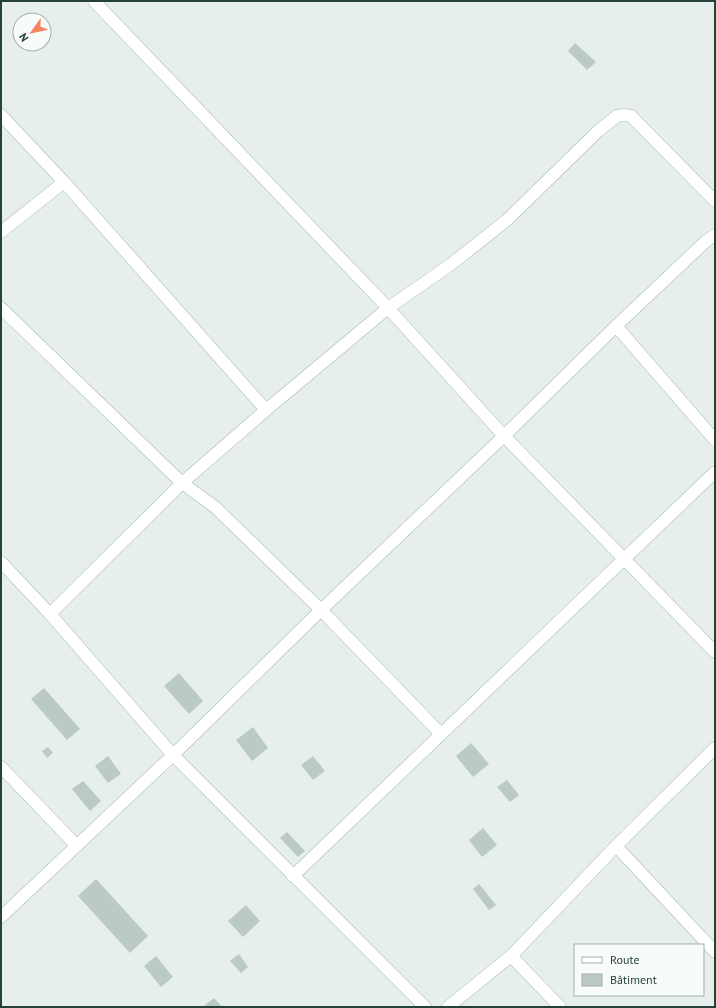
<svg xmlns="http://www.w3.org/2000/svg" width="716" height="1008" viewBox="0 0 716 1008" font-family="'PT Sans',sans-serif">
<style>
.building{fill:#bbcac4}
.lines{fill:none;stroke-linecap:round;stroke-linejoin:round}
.street-casing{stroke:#a8b8b2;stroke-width:13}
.street{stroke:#fff;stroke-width:12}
</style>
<rect width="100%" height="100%" fill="#e6efeb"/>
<g class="building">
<polygon points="575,43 596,62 587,70 568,51"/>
<polygon points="179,673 203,701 189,714 164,686"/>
<polygon points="44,688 80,729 67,740 31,699"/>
<polygon points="253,727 268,748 252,761 236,740"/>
<polygon points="471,743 489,764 473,777 456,756"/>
<polygon points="48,747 53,753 47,758 42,751"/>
<polygon points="108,756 121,774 108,783 95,766"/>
<polygon points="313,756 325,771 313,780 301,765"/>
<polygon points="507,780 519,795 510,802 497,787"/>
<polygon points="83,781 101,801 90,811 72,789"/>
<polygon points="483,828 497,845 482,857 469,840"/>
<polygon points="287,832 305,851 298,857 280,838"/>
<polygon points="96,879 148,936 130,953 78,896"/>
<polygon points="479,884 496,905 489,910 473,889"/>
<polygon points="246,905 260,921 243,937 228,921"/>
<polygon points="239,954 248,967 241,973 230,961"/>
<polygon points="156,956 173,977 161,987 144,966"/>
<polygon points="214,998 222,1007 207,1007 205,1005"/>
</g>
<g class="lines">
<g class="street-casing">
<g id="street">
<polyline points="94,1 388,308 504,436 715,652"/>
<polyline points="1,115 64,182 266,410"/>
<polyline points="1,232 64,182"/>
<polyline points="1,308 182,483 215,507 321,610 440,733"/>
<polyline points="616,326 705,242 715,235"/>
<polyline points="1,562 50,614 173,755 425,1007"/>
<polyline points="50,614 182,483 266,410 388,308 450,265 507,220 598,131 617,116 624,115 631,116 715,201"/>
<polyline points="1,767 77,846"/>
<polyline points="616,846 715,952"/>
<polyline points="293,876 715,472"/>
<polyline points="1,917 173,755 321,610 504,436 616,326 715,440"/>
<polyline points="511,956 560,1007"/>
<polyline points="448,1007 511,956 616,846 715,748"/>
</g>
</g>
<use href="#street" class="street"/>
</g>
<rect width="716" height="1008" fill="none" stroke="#24423a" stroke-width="4"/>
<rect x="574" y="944" width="130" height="52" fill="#f7fbf9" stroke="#a3b1ad"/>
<rect x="582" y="957" width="20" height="6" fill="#ffffff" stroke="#a3b1ad"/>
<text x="610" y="964" font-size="12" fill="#24423a">Route</text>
<rect x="582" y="974" width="20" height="12" fill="#bbcac4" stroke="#a3b1ad"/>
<text x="610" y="984" font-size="12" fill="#24423a">Bâtiment</text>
<g transform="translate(32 32) rotate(237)"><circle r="19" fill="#f7fbf9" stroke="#a3b1ad"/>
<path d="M0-3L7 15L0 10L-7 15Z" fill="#f4845f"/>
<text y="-6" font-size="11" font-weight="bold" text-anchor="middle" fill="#24423a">N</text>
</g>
</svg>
